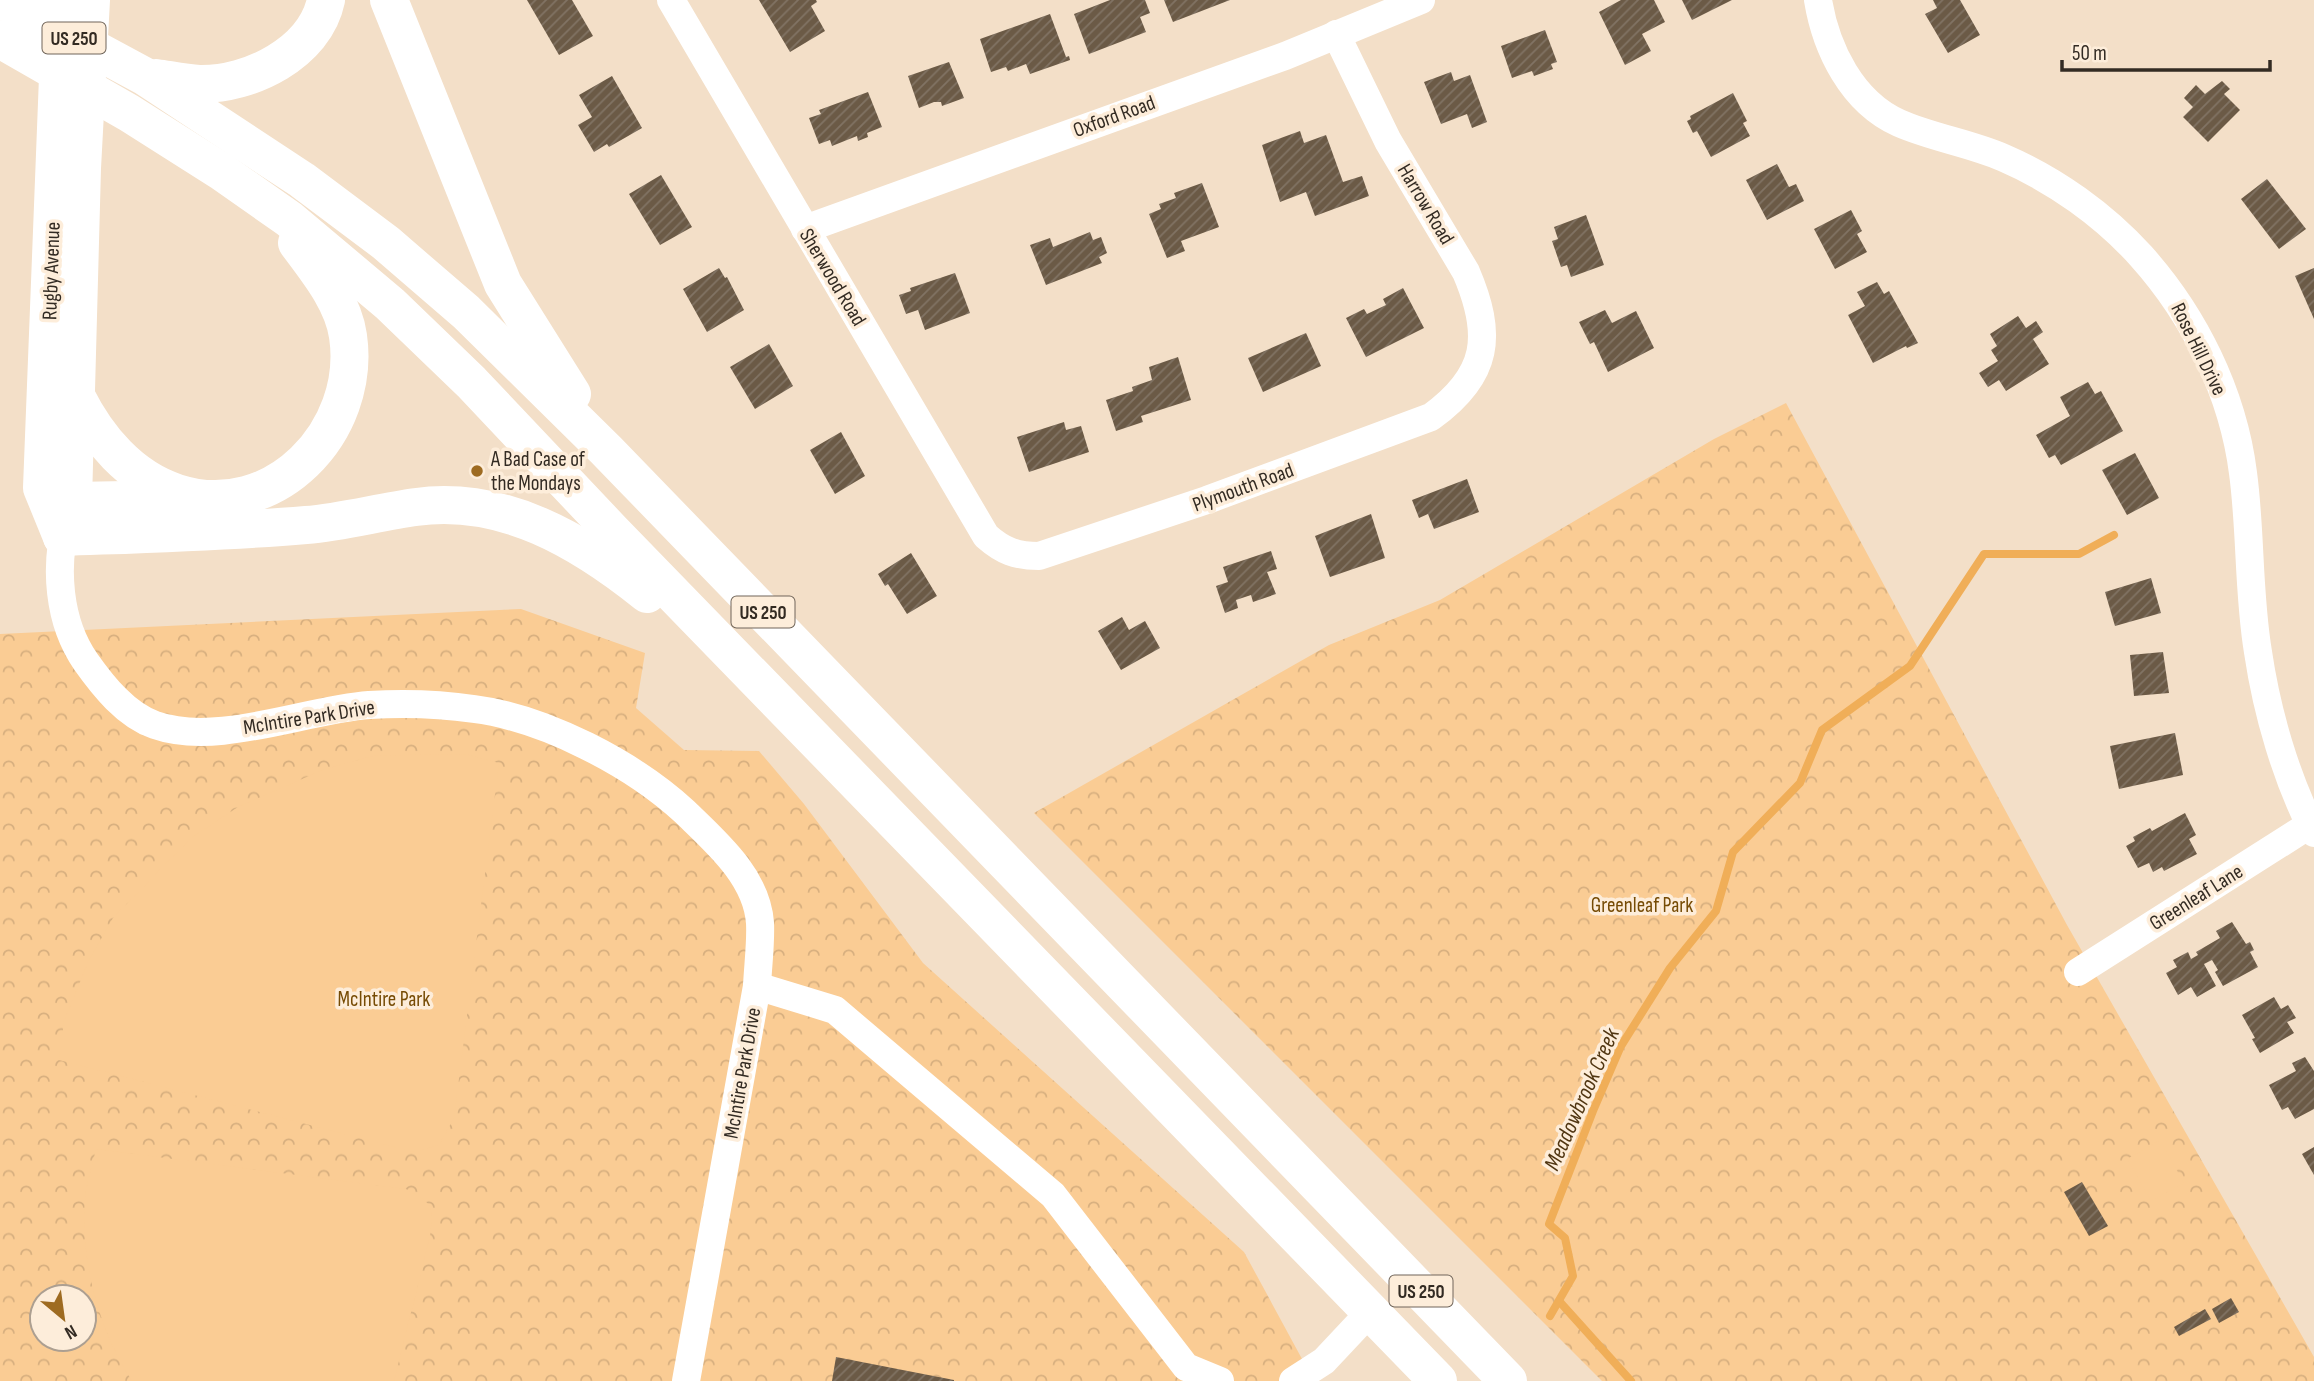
<svg xmlns="http://www.w3.org/2000/svg" width="2314" height="1381" viewBox="0 0 2314 1381" font-family="'Sofia Sans Condensed',sans-serif">
<style>
.park{fill:url(#park-crowns);fill-rule:evenodd}
.pitch{fill:#facc94}
.lines{fill:none;stroke-linecap:round;stroke-linejoin:round}
.stream{stroke:#f0ae58;stroke-width:8}
.building{fill:url(#building-hatch)}
.street{stroke:#fff;stroke-width:28}
.secondary{stroke:#fff;stroke-width:38}
.highway{stroke:#fff;stroke-width:38}
.poi-dot{fill:#9e6b21;stroke:#fdedda;stroke-width:2.5}
.labels{text-anchor:middle;stroke-width:7;stroke-linejoin:round;paint-order:stroke}
.shield{fill:#fdedda;stroke:#70655a;stroke-width:2}
.shield-label{font-size:19px;font-weight:bold;fill:#332b23}
.street-label{font-size:21px;fill:#332b23;stroke:#fdedda}
.poi-label{font-size:21px;fill:#332b23;stroke:#fdedda;text-anchor:start}
.park-label{font-size:21px;fill:#764b04;stroke:#fdedda}
.water-label{font-size:23px;font-style:italic;fill:#513612;stroke:#fdedda}
</style>
<defs>
<pattern id="park-crowns" width="20" height="18" patternUnits="userSpaceOnUse" patternTransform="scale(1.75)"><rect width="20" height="18" fill="#facc94"/><path d="M2 6a3 3 0 1 1 6 0M12 15a3 3 0 1 1 6 0" fill="none" stroke="#d7af7f"/></pattern>
<pattern id="building-hatch" width="6" height="6" patternUnits="userSpaceOnUse" patternTransform="scale(1.75)"><rect width="6" height="6" fill="#6b5a46"/><path d="M-1 1l2-2M0 6l6-6M5 7l2-2" fill="none" stroke="#817364"/></pattern>
</defs>
<rect width="100%" height="100%" fill="#f3dfc8"/>
<g class="park">
<polygon points="1786,403 2067,925 2314,1357 2314,1381 1602,1381 1034,813 1329,645 1440,600 1714,439"/>
<path d="M 521,609 L 645,653 L 636,708 L 684,750 L 759,751 L 804,804 L 923,963 L 1244,1252 L 1314,1381 L 0,1381 L 0,634 ZM 42,1297 L 84,1297 L 84,1339 L 42,1339 Z"/>
</g>
<g class="pitch">
<polygon points="438,754 469,755 499,763 454,1118 439,1145 414,1152 59,1060 64,1021 89,960 113,918 191,838 238,807 325,769 373,756"/>
<polygon points="2160,1140 2184,1183 2151,1201 2127,1159"/>
<path d="M 96,1149 L 406,1189 C 433,1205 434,1203 430,1236 L 394,1381 L 132,1381 C 98,1329 78,1254 86,1191 C 88,1177 93,1163 96,1149 Z"/>
</g>
<g class="lines">
<g class="stream">
<polyline points="1559,1301 1631,1381"/>
<polyline points="1550,1316 1573,1276 1565,1238 1549,1224 1593,1111 1621,1046 1670,968 1716,911 1733,852 1800,783 1822,730 1910,666 1984,554 2079,554 2114,535"/>
</g>
</g>
<g class="building">
<polygon points="527,0 572,0 593,36 559,55"/>
<polygon points="759,0 816,0 817,2 811,6 825,31 790,52"/>
<polygon points="1110,0 1145,0 1150,13 1140,17 1146,32 1089,54 1074,14"/>
<polygon points="1164,0 1230,0 1173,22"/>
<polygon points="1621,0 1654,0 1665,22 1642,34 1651,51 1625,65 1599,12"/>
<polygon points="1682,0 1732,0 1692,20"/>
<polygon points="1933,0 1960,0 1980,35 1948,53 1925,14 1937,8"/>
<polygon points="1050,14 1066,57 1069,56 1070,60 1030,74 1026,64 1008,71 1006,67 991,72 980,39"/>
<polygon points="1545,30 1557,62 1551,64 1553,69 1534,76 1532,71 1512,78 1501,46"/>
<polygon points="949,62 964,98 942,106 941,102 934,102 919,108 908,76"/>
<polygon points="1451,72 1454,81 1470,75 1487,122 1472,128 1467,114 1441,124 1424,82"/>
<polygon points="612,76 642,128 609,147 607,144 594,152 578,125 592,117 579,95"/>
<polygon points="2222,81 2230,89 2224,94 2240,110 2208,142 2183,117 2193,107 2184,98 2196,85 2205,94"/>
<polygon points="868,92 882,127 867,133 868,137 858,141 857,136 832,146 830,140 819,144 809,118 821,114 819,110"/>
<polygon points="1733,93 1747,121 1743,123 1750,136 1711,157 1697,131 1693,133 1687,121 1691,119 1690,116"/>
<polygon points="1300,131 1304,143 1326,135 1343,182 1362,176 1369,196 1315,216 1306,192 1280,202 1262,145"/>
<polygon points="1777,164 1789,187 1796,184 1804,201 1767,220 1746,180"/>
<polygon points="661,175 692,227 660,245 629,194"/>
<polygon points="2267,179 2306,229 2279,249 2241,199"/>
<polygon points="1202,183 1219,227 1181,241 1185,251 1167,258 1149,214 1161,209 1159,204 1176,198 1174,193"/>
<polygon points="1851,210 1862,231 1857,234 1867,252 1835,269 1814,229"/>
<polygon points="1586,215 1604,265 1571,277 1567,265 1561,267 1552,241 1558,239 1554,227"/>
<polygon points="1090,232 1093,240 1101,237 1107,253 1099,257 1102,263 1046,285 1030,245 1050,238 1053,247"/>
<polygon points="719,268 725,278 727,277 744,310 707,332 683,289"/>
<polygon points="2314,268 2314,319 2295,276"/>
<polygon points="955,273 970,313 925,330 918,310 906,314 899,295 911,291 910,288"/>
<polygon points="1877,282 1884,294 1889,291 1918,343 1907,348 1906,346 1873,363 1848,315 1865,306 1857,292"/>
<polygon points="1403,288 1424,328 1366,357 1346,318 1364,309 1367,314 1386,305 1383,299"/>
<polygon points="1605,310 1612,323 1636,311 1654,348 1608,372 1594,342 1590,344 1579,322"/>
<polygon points="2018,316 2026,328 2036,321 2043,332 2033,339 2049,364 2006,391 1999,380 1988,387 1979,373 1998,361 1991,350 1997,346 1990,334"/>
<polygon points="1306,333 1321,366 1263,392 1248,358"/>
<polygon points="769,344 793,386 755,409 730,367"/>
<polygon points="1178,357 1191,400 1141,416 1143,422 1116,431 1106,400 1133,391 1132,387 1152,380 1149,367"/>
<polygon points="2088,382 2095,394 2101,391 2123,431 2061,465 2055,455 2049,458 2036,435 2070,416 2060,397"/>
<polygon points="1064,422 1066,430 1081,426 1089,452 1029,472 1017,437"/>
<polygon points="841,432 865,476 835,494 810,450"/>
<polygon points="2135,453 2159,498 2127,515 2102,470"/>
<polygon points="1467,479 1479,512 1434,529 1428,514 1419,518 1412,500"/>
<polygon points="1371,514 1385,558 1330,577 1315,536"/>
<polygon points="1271,551 1277,569 1267,572 1276,594 1253,602 1251,595 1236,600 1238,608 1225,613 1216,586 1228,582 1223,567"/>
<polygon points="911,553 937,596 907,614 888,584 885,586 878,574"/>
<polygon points="2151,578 2161,613 2115,626 2105,592"/>
<polygon points="1122,617 1129,630 1145,621 1160,648 1121,670 1098,631"/>
<polygon points="2163,652 2169,693 2134,696 2130,655"/>
<polygon points="2175,733 2183,775 2119,789 2110,746"/>
<polygon points="2185,813 2196,835 2189,839 2197,854 2164,871 2162,867 2153,872 2149,863 2138,868 2126,846 2135,841 2133,837 2150,828 2152,831"/>
<polygon points="2232,922 2246,944 2250,942 2254,950 2250,952 2258,967 2223,986 2215,972 2218,970 2212,960 2204,964 2216,986 2197,997 2191,987 2178,995 2166,973 2177,967 2173,960 2188,952 2191,959 2198,955 2196,952 2220,938 2216,931"/>
<polygon points="2274,997 2281,1009 2288,1005 2296,1018 2287,1022 2294,1033 2260,1053 2252,1039 2255,1038 2242,1015"/>
<polygon points="2305,1057 2314,1071 2314,1109 2295,1119 2288,1107 2282,1110 2269,1085 2296,1071 2292,1063"/>
<polygon points="2314,1147 2314,1175 2302,1154"/>
<polygon points="2082,1182 2108,1226 2089,1236 2064,1192"/>
<polygon points="2231,1298 2239,1312 2219,1323 2212,1309"/>
<polygon points="2205,1309 2211,1319 2179,1336 2174,1327"/>
<polygon points="836,1357 954,1380 954,1381 832,1381"/>
</g>
<g class="lines">
<g class="street">
<path d="M 671,0 L 986,536 C 1003,551 1016,556 1039,556 L 1207,500 L 1431,417 C 1489,375 1493,335 1466,272 L 1388,141 L 1336,34"/>
<path d="M 1818,0 C 1826,49 1852,102 1899,123 C 1933,138 1970,143 2004,158 C 2055,180 2104,215 2141,256 C 2194,315 2233,393 2243,473 C 2251,532 2248,592 2258,652 C 2267,713 2286,778 2314,833"/>
<polyline points="805,229 1285,56 1421,0"/>
<path d="M 67,520 C 54,566 58,622 86,662 C 103,686 126,715 155,725 C 217,747 304,710 369,705 C 403,703 440,704 474,709 C 545,718 633,764 685,812 C 716,842 757,877 760,923 C 761,943 758,965 757,986 L 686,1381"/>
<polyline points="2078,972 2314,822"/>
<polyline points="757,986 835,1010 1053,1195 1186,1367 1220,1381"/>
<polyline points="1293,1381 1324,1361 1370,1312"/>
</g>
<g class="secondary">
<polyline points="61,0 42,488 62,537"/>
<polyline points="73,501 82,168 91,0"/>
</g>
<g class="highway">
<polyline points="3,0 144,76 302,180 386,243 466,312 606,450 1508,1381"/>
<polyline points="389,0 503,284 572,394"/>
<polyline points="0,39 129,113 222,172 289,219 390,304 471,382 611,530 1438,1381"/>
<path d="M 156,78 C 170,80 185,83 199,84 C 250,85 315,53 326,0"/>
<path d="M 76,396 C 97,438 130,478 177,493 C 274,524 362,431 348,336 C 343,301 317,270 297,243"/>
<polyline points="73,501 181,499"/>
<path d="M 62,537 C 144,534 225,532 306,525 C 343,522 379,512 416,507 C 504,495 581,541 647,594"/>
</g>
</g>
<circle class="poi-dot" cx="477" cy="471" r="7"/>
<g class="labels">
<g class="shield">
<rect x="42.5" y="22.5" width="63" height="31" rx="5"/>
<rect x="731.5" y="596.5" width="63" height="31" rx="5"/>
<rect x="1389.5" y="1275.5" width="63" height="31" rx="5"/>
</g>
<g class="shield-label">
<text x="74" y="45">US 250</text>
<text x="763" y="619">US 250</text>
<text x="1421" y="1298">US 250</text>
</g>
<g class="street-label">
<text transform="translate(1114 116) rotate(-20)" y="7">Oxford Road</text>
<text transform="translate(1426 204) rotate(59)" y="7">Harrow Road</text>
<text transform="translate(51 271) rotate(-88)" y="7">Rugby Avenue</text>
<text transform="translate(833 277) rotate(59)" y="7">Sherwood Road</text>
<text transform="translate(2199 349) rotate(64)" y="7">Rose Hill Drive</text>
<text transform="translate(1243 487) rotate(-20)" y="7">Plymouth Road</text>
<text transform="translate(309 717) rotate(-9)" y="7">McIntire Park Drive</text>
<text transform="translate(2196 897) rotate(-32)" y="7">Greenleaf Lane</text>
<text transform="translate(742 1073) rotate(-80)" y="7">McIntire Park Drive</text>
</g>
<g class="poi-label">
<text x="491" y="466">A Bad Case of<tspan x="491" dy="24">the Mondays</tspan></text>
</g>
<g class="park-label">
<text x="1642" y="912">Greenleaf Park</text>
<text x="384" y="1006">McIntire Park</text>
</g>
<g class="water-label">
<text transform="translate(1581 1099) rotate(-66)" y="8">Meadowbrook Creek</text>
</g>
</g>
<g transform="translate(63 1318) rotate(151)"><circle r="33" fill="#fdedda" stroke="#ac9f91" stroke-width="2"/>
<path d="M0-5L12 26L0 18L-12 26Z" fill="#9e6b21"/>
<text y="-10" font-size="19" font-weight="bold" text-anchor="middle" fill="#332b23">N</text>
</g>
<path d="M2062 60v10h208v-10" fill="none" stroke="#332b23" stroke-width="3.5"/>
<text x="2072" y="60" font-size="21" fill="#332b23" stroke="#fdedda" stroke-width="5" paint-order="stroke">50 m</text>
</svg>
